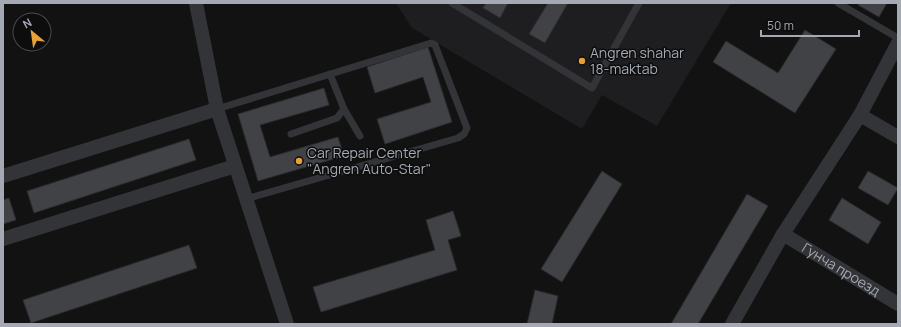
<svg xmlns="http://www.w3.org/2000/svg" width="901" height="327" viewBox="0 0 901 327" font-family="Manrope,sans-serif">
<style>
.built{fill:#1e1e20}
.building{fill:#414246;stroke:#2c2c2f}
.lines{fill:none;stroke-linecap:round;stroke-linejoin:round}
.service{stroke:#333438;stroke-width:7}
.minor{stroke:#333438;stroke-width:14}
.poi-dot{fill:#e6a137;stroke:#0d0d0e;stroke-width:1.5}
.labels{text-anchor:middle;stroke-width:3;stroke-linejoin:round;paint-order:stroke}
.poi-label{font-size:14px;fill:#a4a9b3;stroke:#0d0d0e;text-anchor:start}
.street-label{font-size:14px;fill:#a4a9b3;stroke:#0d0d0e}
</style>
<rect width="100%" height="100%" fill="#121213"/>
<polygon class="built" points="396,3 731,3 657,126 602,95 582,129 412,28"/>
<g class="building">
<polygon points="486,3 508,3 500,18 483,8"/>
<polygon points="548,3 568,3 545,43 529,34"/>
<polygon points="859,3 887,3 879,17 858,5"/>
<polygon points="805,30 836,49 795,113 713,62 726,41 778,73"/>
<polygon points="428,47 452,122 385,144 377,119 431,102 423,77 375,93 367,67"/>
<polygon points="324,88 329,105 260,125 270,157 338,137 344,156 258,181 238,114"/>
<polygon points="189,139 196,160 34,213 27,191"/>
<polygon points="602,171 622,184 562,282 541,269"/>
<polygon points="868,171 898,188 888,205 858,188"/>
<polygon points="747,194 768,206 698,324 671,324"/>
<polygon points="9,198 16,220 3,224 3,200"/>
<polygon points="842,198 881,222 868,244 829,220"/>
<polygon points="453,211 461,236 448,240 457,270 321,312 313,287 435,250 426,220"/>
<polygon points="189,245 197,268 31,323 23,300"/>
<polygon points="535,290 558,296 552,324 527,324"/>
</g>
<g class="lines">
<g class="service">
<polyline points="452,3 592,88 639,3"/>
<polyline points="838,3 898,38"/>
<polyline points="217,109 431,43 435,45 467,128 464,134 458,138 246,199"/>
<polyline points="344,109 360,136"/>
<polyline points="291,134 337,118 344,109 330,74"/>
</g>
<g class="minor">
<polyline points="196,3 217,109 287,324"/>
<polyline points="860,115 898,137"/>
<polyline points="3,176 217,109"/>
<path id="s1" d="M 783,234 L 898,304"/>
<polyline points="3,239 235,166"/>
<polyline points="732,324 783,234 860,115 898,43"/>
</g>
</g>
<g class="poi-dot">
<circle cx="582" cy="61" r="4"/>
<circle cx="299" cy="161" r="4"/>
</g>
<g class="labels">
<g class="poi-label">
<text x="590" y="58">Angren shahar<tspan x="590" dy="16">18-maktab</tspan></text>
<text x="307" y="158">Car Repair Center<tspan x="307" dy="16">"Angren Auto-Star"</tspan></text>
</g>
<g class="street-label">
<text dy="5" stroke="none"><textPath href="#s1" startOffset="68">Гунча проезд</textPath></text>
</g>
</g>
<rect width="901" height="327" fill="none" stroke="#a4a9b3" stroke-width="8"/>
<g transform="translate(32 32) rotate(331)"><circle r="19" fill="#0d0d0e" stroke="#494b50"/>
<path d="M0-3L7 15L0 10L-7 15Z" fill="#e6a137"/>
<text y="-6" font-size="11" font-weight="bold" text-anchor="middle" fill="#a4a9b3">N</text>
</g>
<path d="M761 30v6h98v-6" fill="none" stroke="#a4a9b3" stroke-width="2"/>
<text x="767" y="30" font-size="12" fill="#a4a9b3" stroke="#0d0d0e" stroke-width="3" paint-order="stroke">50 m</text>
</svg>
